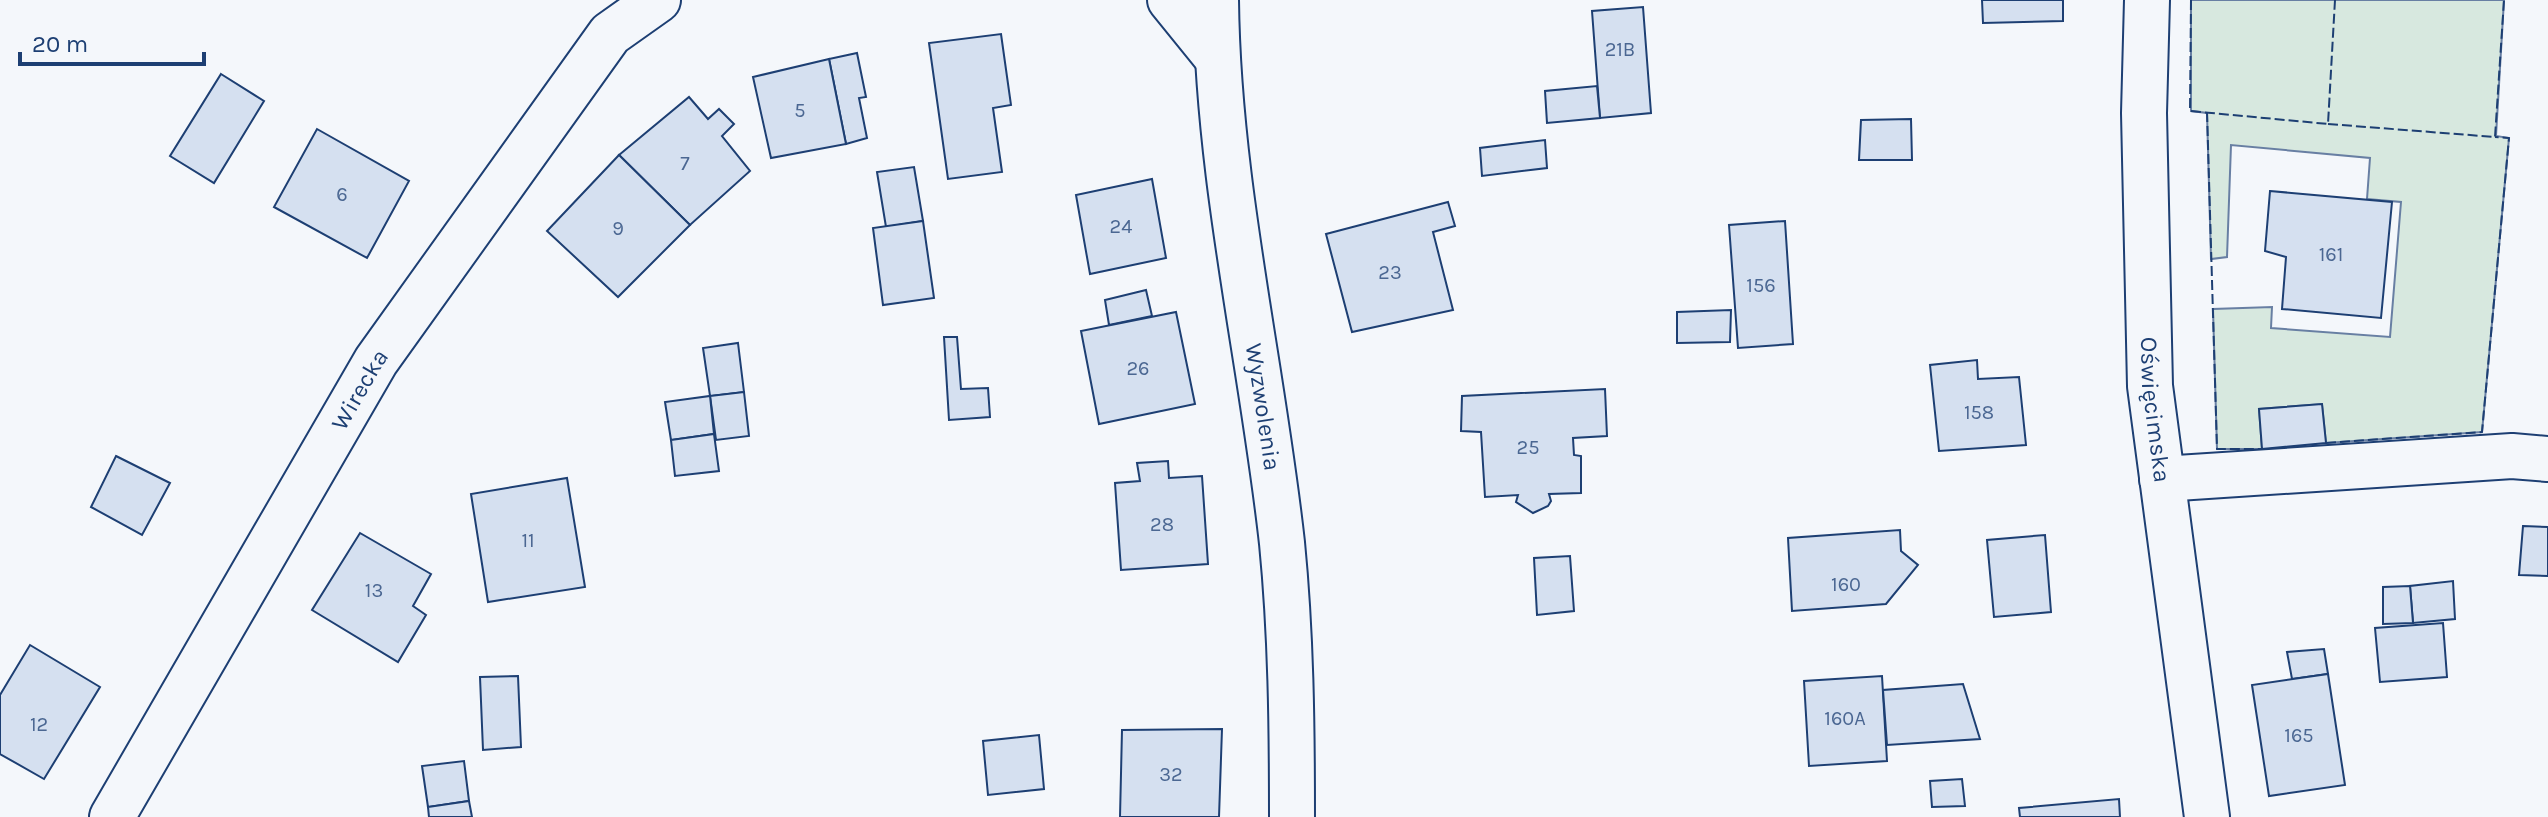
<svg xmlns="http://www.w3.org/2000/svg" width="2548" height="817" viewBox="0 0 2548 817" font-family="Karla,sans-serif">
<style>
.green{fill:#d7e8df;stroke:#687fa3;stroke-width:2}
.building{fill:#d5e0f0;stroke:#1d3f73;stroke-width:2}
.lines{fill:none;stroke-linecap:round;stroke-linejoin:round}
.minor-casing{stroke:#1d3f73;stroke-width:48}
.minor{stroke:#f4f7fb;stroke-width:44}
.fence{stroke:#1d3f73;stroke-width:2;stroke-dasharray:10 4;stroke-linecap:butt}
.labels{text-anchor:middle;stroke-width:6;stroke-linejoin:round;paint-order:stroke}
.number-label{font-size:20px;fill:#4b6792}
.street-label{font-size:24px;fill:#1d3f73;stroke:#f4f7fb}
</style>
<rect width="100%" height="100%" fill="#f4f7fb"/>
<polygon class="green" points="2191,0 2504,0 2496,136 2509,138 2482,432 2326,443 2322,404 2259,409 2262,449 2217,449 2213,309 2272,307 2271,328 2390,337 2401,202 2367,199 2370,158 2231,145 2227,257 2211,259 2207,113 2191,111"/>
<g class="building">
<polygon points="1982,0 2063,0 2063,21 1983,23"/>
<polygon points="1643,7 1651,113 1600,118 1592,11"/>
<polygon points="1001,34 1011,105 993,108 1002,172 948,179 929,43"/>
<polygon points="857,53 866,97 859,98 867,138 846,144 829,59"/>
<polygon points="829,59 846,144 771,158 753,77"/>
<polygon points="221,74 264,101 214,183 170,156"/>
<polygon points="1597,86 1600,118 1547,123 1545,91"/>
<polygon points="689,97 708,119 719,109 734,124 722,136 750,171 690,225 619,155"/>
<polygon points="1911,119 1912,160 1859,160 1861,120"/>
<polygon points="317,129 409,181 367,258 274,207"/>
<polygon points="1545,140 1547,168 1482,176 1480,148"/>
<polygon points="619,155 690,225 618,297 547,231"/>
<polygon points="914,167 923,221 886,227 877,172"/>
<polygon points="1152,179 1166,258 1090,274 1076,195"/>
<polygon points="2270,191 2392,202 2381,318 2282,309 2286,257 2265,251"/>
<polygon points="1448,202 1455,226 1433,232 1453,310 1352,332 1326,234"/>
<polygon points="923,221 934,298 883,305 873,228"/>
<polygon points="1785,221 1793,344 1738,348 1729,225"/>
<polygon points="1146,290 1152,316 1109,325 1105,300"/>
<polygon points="1731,310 1730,342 1677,343 1677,312"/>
<polygon points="1176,312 1195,404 1099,424 1081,331"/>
<polygon points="944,337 957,337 961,389 988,388 990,417 949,420"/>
<polygon points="738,343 744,392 710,396 703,348"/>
<polygon points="1977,360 1978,379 2019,377 2026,445 1939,451 1930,365"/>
<polygon points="1605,389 1607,436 1573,438 1574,455 1581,456 1581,493 1549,494 1551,501 1548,506 1533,513 1516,502 1518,495 1485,497 1481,432 1461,431 1462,396"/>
<polygon points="744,392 749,436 716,440 710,396"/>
<polygon points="710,396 714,434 671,440 665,402"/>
<polygon points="2322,404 2326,443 2262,449 2259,409"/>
<polygon points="714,434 719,471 675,476 671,440"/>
<polygon points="116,456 170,483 142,535 91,507"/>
<polygon points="1168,461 1169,478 1202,476 1208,564 1121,570 1115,483 1140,481 1137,463"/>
<polygon points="567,478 585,587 488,602 471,494"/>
<polygon points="2523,526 2548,527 2548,576 2519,575"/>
<polygon points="1900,530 1901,551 1918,565 1886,604 1792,611 1788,538"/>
<polygon points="360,533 431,574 413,606 426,615 398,662 312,610"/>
<polygon points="2045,535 2051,612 1994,617 1987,540"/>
<polygon points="1570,556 1574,611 1537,615 1534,558"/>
<polygon points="2453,581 2455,619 2413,623 2410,586"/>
<polygon points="2410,586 2413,623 2383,624 2383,587"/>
<polygon points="2443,623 2447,677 2380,682 2375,628"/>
<polygon points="30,645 100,687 44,779 0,754 0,695"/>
<polygon points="2324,649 2328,674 2292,679 2287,652"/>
<polygon points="2328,674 2345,785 2269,796 2252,685"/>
<polygon points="518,676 521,747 483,750 480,677"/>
<polygon points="1882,676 1887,761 1809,766 1804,681"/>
<polygon points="1963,684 1980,739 1887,745 1883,690"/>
<polygon points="1222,729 1219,817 1120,817 1122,730"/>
<polygon points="1039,735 1044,789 988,795 983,741"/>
<polygon points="464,761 469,801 428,807 422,766"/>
<polygon points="1962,779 1965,806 1932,807 1930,781"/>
<polygon points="2119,799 2120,817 2020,817 2019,808"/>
<polygon points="469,801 472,817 429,817 428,807"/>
</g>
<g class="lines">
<g class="minor-casing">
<g id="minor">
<polyline points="1170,0 1217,58"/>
<path id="s1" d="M 1216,0 C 1218,183 1262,362 1282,543 C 1291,634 1292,726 1292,817"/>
<path id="s2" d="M 2147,0 L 2144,113 L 2150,386 L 2207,817"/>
<polyline points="2162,479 2512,456 2548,459"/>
<path id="s3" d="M 112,817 L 376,361 L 610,34 L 658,0"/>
</g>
</g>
<use href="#minor" class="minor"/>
<g class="fence">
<polyline points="2191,0 2190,111 2328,124 2335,0"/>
<polyline points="2207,112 2217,449 2262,449"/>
<polyline points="2328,124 2495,137 2504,0"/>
<polyline points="2326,443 2482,432 2509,138 2495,137"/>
</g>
</g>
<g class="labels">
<g class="number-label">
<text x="1620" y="56">21B</text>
<text x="800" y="117">5</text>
<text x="685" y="170">7</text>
<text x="342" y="201">6</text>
<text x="1121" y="233">24</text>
<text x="618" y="235">9</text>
<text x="2331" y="261">161</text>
<text x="1390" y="279">23</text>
<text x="1761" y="292">156</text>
<text x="1138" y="375">26</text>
<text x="1979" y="419">158</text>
<text x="1528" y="454">25</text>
<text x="1162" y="531">28</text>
<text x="528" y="547">11</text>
<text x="1846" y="591">160</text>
<text x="374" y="597">13</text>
<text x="1845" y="725">160A</text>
<text x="39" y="731">12</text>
<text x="2299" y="742">165</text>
<text x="1171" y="781">32</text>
</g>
<g class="street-label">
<text dy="8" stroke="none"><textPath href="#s3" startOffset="494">Wirecka</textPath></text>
<text dy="8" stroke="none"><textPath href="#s1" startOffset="410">Wyzwolenia</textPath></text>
<text dy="8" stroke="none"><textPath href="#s2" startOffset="410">Oświęcimska</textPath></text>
</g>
</g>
<path d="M20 52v12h184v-12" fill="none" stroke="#1d3f73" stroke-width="4"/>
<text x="32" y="52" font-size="24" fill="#1d3f73" stroke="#f4f7fb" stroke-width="6" paint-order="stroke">20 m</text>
</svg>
